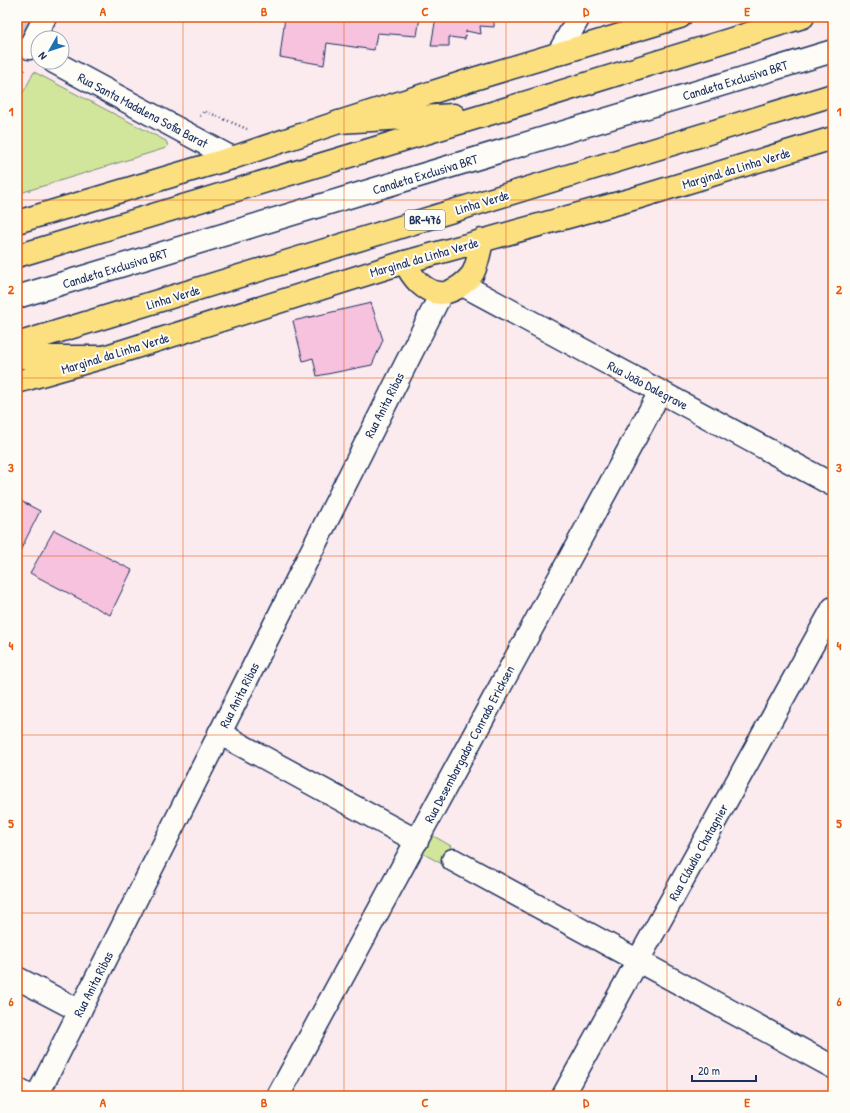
<svg xmlns="http://www.w3.org/2000/svg" width="850" height="1113" viewBox="0 0 850 1113" font-family="'Patrick Hand',sans-serif">
<style>
.green{fill:#d2e69b;stroke:#768a7c}
.building{fill:#f6c2dd;stroke:#1b2f5e}
.lines{fill:none;stroke-linecap:round;stroke-linejoin:round}
.major-tunnel{stroke:#cec5d2;stroke-width:22;stroke-dasharray:22 11;stroke-linecap:butt}
.minor-casing{stroke:#1b2f5e;stroke-width:25}
.major-casing{stroke:#1b2f5e;stroke-width:25}
.highway-casing{stroke:#1b2f5e;stroke-width:25}
.path{stroke:#1b2f5e;stroke-width:2.5;stroke-dasharray:1 3;stroke-linecap:butt}
.minor{stroke:#fdfcf7;stroke-width:22}
.major{stroke:#fce080;stroke-width:22}
.highway{stroke:#fce080;stroke-width:22}
.grid{fill:none;stroke:#e8590c;stroke-width:1;stroke-opacity:0.55}
.labels{text-anchor:middle;stroke-width:4;stroke-linejoin:round;paint-order:stroke}
.shield{fill:#fdfcf7;stroke:#5f6c8c;stroke-width:1}
.shield-label{font-size:12px;font-weight:bold;fill:#1b2f5e}
.street-label{font-size:13px;fill:#1b2f5e;stroke:#fdfcf7}
.neatline{fill:none;stroke:#e8590c;stroke-width:1.5}
.grid-label{font-size:13px;text-anchor:middle;font-weight:bold;fill:#e8590c}
</style>
<rect width="100%" height="100%" fill="#fbebef"/>
<filter id="ink" filterUnits="userSpaceOnUse"><feTurbulence type="fractalNoise" baseFrequency=".025" numOctaves="2"/><feDisplacementMap in="SourceGraphic" scale="8" xChannelSelector="R" yChannelSelector="G"/><feConvolveMatrix kernelMatrix="1 2 1 2 8 2 1 2 1" color-interpolation-filters="sRGB"/></filter>
<g filter="url(#ink)">
<g class="green">
<polygon points="34,72 166,141 168,146 166,148 17,194 17,104"/>
<polygon points="432,835 451,846 442,864 422,853"/>
</g>
<g class="building">
<polygon points="285,17 420,17 417,36 377,33 374,50 327,43 324,65 280,57"/>
<polygon points="436,17 494,17 494,27 480,26 481,34 466,31 465,39 449,37 449,46 431,46"/>
<polygon points="371,303 383,340 372,365 317,376 313,358 303,361 293,321"/>
<polygon points="17,499 40,511 17,557"/>
<polygon points="54,530 132,570 110,615 30,573"/>
</g>
<g class="lines">
<polyline class="major-tunnel" points="17,31 24,17"/>
<g class="minor-casing">
<g id="minor">
<polyline points="29,48 45,17"/>
<polyline points="558,54 579,17"/>
<polyline points="54,62 232,158"/>
<polyline points="463,285 833,485"/>
<polyline points="17,297 833,51"/>
<polyline points="219,733 417,841"/>
<polyline points="453,860 833,1067"/>
<polyline points="17,978 80,1011"/>
<polyline points="17,1089 29,1096"/>
<polyline points="37,1096 441,294"/>
<polyline points="278,1096 660,392"/>
<polyline points="563,1096 833,608"/>
</g>
</g>
<g class="major-casing">
<g id="major">
<polyline points="17,222 232,158 339,122 477,78 680,17"/>
<path d="M 405,262 C 411,276 423,292 440,293 C 445,294 453,290 457,288 C 463,284 469,279 473,273 C 478,263 480,251 482,240"/>
<polyline points="17,382 104,357 405,262 633,199 833,138"/>
</g>
</g>
<g class="highway-casing">
<g id="highway">
<polyline points="339,122 454,115"/>
<polyline points="17,256 492,113 803,17"/>
<polyline points="17,344 833,95"/>
<polyline points="17,357 104,357"/>
</g>
</g>
<g class="path">
<polyline points="17,85 25,69"/>
<polyline points="200,116 205,111 247,129"/>
</g>
<use href="#minor" class="minor"/>
<use href="#major" class="major"/>
<use href="#highway" class="highway"/>
</g>
</g>
<path class="grid" d="M 183,17 L 183,1096M 344,17 L 344,1096M 506,17 L 506,1096M 667,17 L 667,1096M 17,200 L 833,200M 17,378 L 833,378M 17,556 L 833,556M 17,735 L 833,735M 17,913 L 833,913"/>
<g class="labels">
<rect class="shield" x="405" y="210" width="40" height="20" rx="3"/>
<g class="shield-label">
<text x="425" y="224">BR-476</text>
</g>
<g class="street-label">
<text transform="translate(735 80) rotate(-17)" y="5">Canaleta Exclusiva BRT</text>
<text transform="translate(143 110) rotate(28)" y="5">Rua Santa Madalena Sofia Barat</text>
<text transform="translate(736 168) rotate(-17)" y="5">Marginal da Linha Verde</text>
<text transform="translate(425 174) rotate(-17)" y="5">Canaleta Exclusiva BRT</text>
<text transform="translate(482 202) rotate(-17)" y="5">Linha Verde</text>
<text transform="translate(424 257) rotate(-16)" y="5">Marginal da Linha Verde</text>
<text transform="translate(115 268) rotate(-17)" y="5">Canaleta Exclusiva BRT</text>
<text transform="translate(173 297) rotate(-17)" y="5">Linha Verde</text>
<text transform="translate(115 353) rotate(-17)" y="5">Marginal da Linha Verde</text>
<text transform="translate(648 385) rotate(28)" y="5">Rua João Dalegrave</text>
<text transform="translate(384 405) rotate(-63)" y="5">Rua Anita Ribas</text>
<text transform="translate(239 695) rotate(-63)" y="5">Rua Anita Ribas</text>
<text transform="translate(469 744) rotate(-62)" y="5">Rua Desembargador Conrado Ericksen</text>
<text transform="translate(698 852) rotate(-61)" y="5">Rua Cláudio Chatagnier</text>
<text transform="translate(93 984) rotate(-63)" y="5">Rua Anita Ribas</text>
</g>
</g>
<rect width="850" height="1113" fill="none" stroke="#fdfcf7" stroke-width="44"/>
<g transform="translate(50 50) rotate(231)"><circle r="19" fill="#fdfcf7" stroke="#a3aaba"/>
<path d="M0-3L7 15L0 10L-7 15Z" fill="#1f6fb2"/>
<text y="-6" font-size="11" font-weight="bold" text-anchor="middle" fill="#1b2f5e">N</text>
</g>
<path d="M692 1075v6h64v-6" fill="none" stroke="#1b2f5e" stroke-width="2"/>
<text x="698" y="1075" font-size="12" fill="#1b2f5e" stroke="#fdfcf7" stroke-width="3" paint-order="stroke">20 m</text>
<rect x="22" y="22" width="806" height="1069" class="neatline"/>
<g class="grid-label">
<text x="103" y="16">A</text>
<text x="264" y="16">B</text>
<text x="425" y="16">C</text>
<text x="586" y="16">D</text>
<text x="747" y="16">E</text>
<text x="11" y="116">1</text>
<text x="839" y="116">1</text>
<text x="11" y="294">2</text>
<text x="839" y="294">2</text>
<text x="11" y="472">3</text>
<text x="839" y="472">3</text>
<text x="11" y="650">4</text>
<text x="839" y="650">4</text>
<text x="11" y="828">5</text>
<text x="839" y="828">5</text>
<text x="11" y="1006">6</text>
<text x="839" y="1006">6</text>
<text x="103" y="1107">A</text>
<text x="264" y="1107">B</text>
<text x="425" y="1107">C</text>
<text x="586" y="1107">D</text>
<text x="747" y="1107">E</text>
</g>
</svg>
